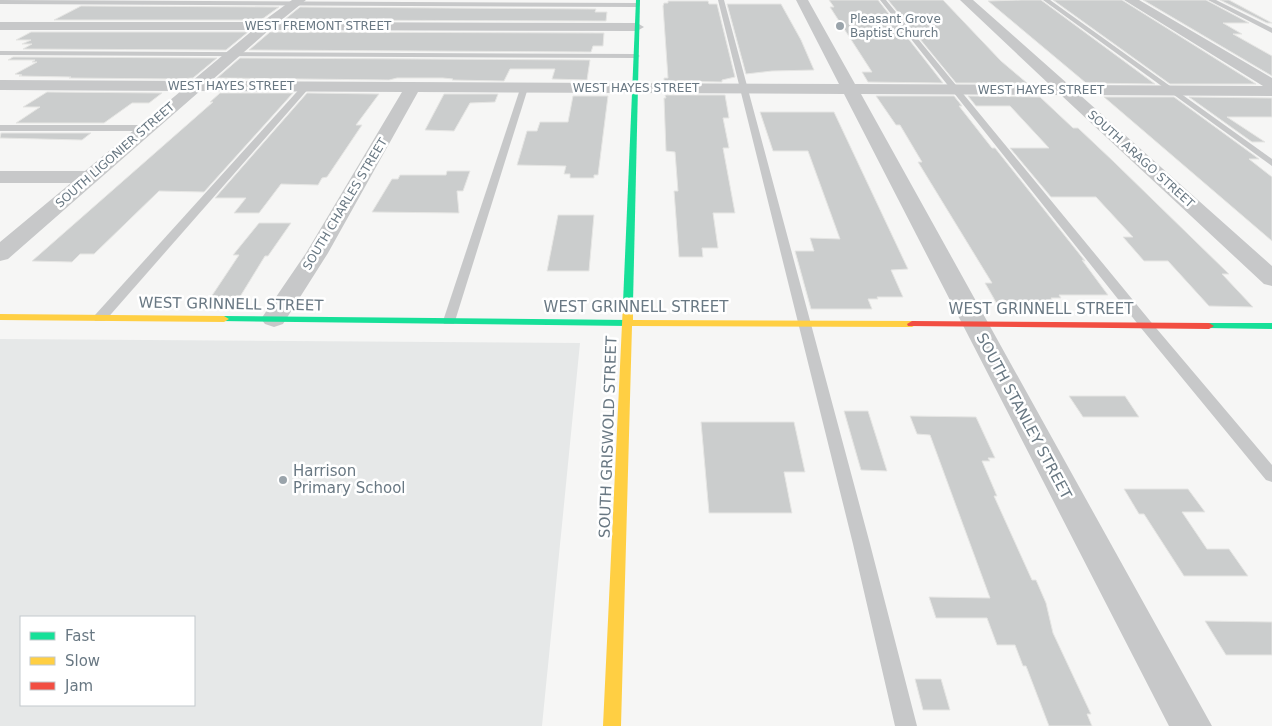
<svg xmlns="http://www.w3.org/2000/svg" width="1272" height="726" viewBox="0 0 1272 726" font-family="'DejaVu Sans',sans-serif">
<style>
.built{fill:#e6e8e8;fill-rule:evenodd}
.building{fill:#cbcdcd;stroke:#e6e6e4}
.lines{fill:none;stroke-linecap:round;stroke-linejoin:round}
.lane{fill:#c7c8c9;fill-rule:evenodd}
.street{fill:#c7c8c9;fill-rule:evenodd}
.fast{fill:#16e098;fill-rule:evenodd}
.slow{fill:#ffcf43;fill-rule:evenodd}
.jam{fill:#f24e42;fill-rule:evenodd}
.poi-dot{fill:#9aa4ab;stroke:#fff;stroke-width:2}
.labels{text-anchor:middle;stroke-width:5;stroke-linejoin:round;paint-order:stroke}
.far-poi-label{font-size:12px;fill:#697883;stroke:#fff;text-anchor:start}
.far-street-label{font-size:12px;fill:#697883;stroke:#fff}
.street-label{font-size:15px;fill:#697883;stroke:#fff}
.poi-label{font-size:15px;fill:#697883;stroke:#fff;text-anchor:start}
</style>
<rect width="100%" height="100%" fill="#f6f6f5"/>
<path class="built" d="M 0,339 L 580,343 L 542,726 L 0,726 ZM 21,617 L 194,617 L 194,705 L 21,705 Z"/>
<g class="building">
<polygon points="829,0 878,0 943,83 868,82 862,72 872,72 830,7 834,7"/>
<polygon points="888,0 943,0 1001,61 1027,83 956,83"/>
<polygon points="1021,0 1041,0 1155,84 1086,83 988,1"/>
<polygon points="1053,0 1122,0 1256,84 1170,84"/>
<polygon points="1143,0 1206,0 1249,23 1223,23 1242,34 1233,34 1272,56 1272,76"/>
<polygon points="1220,0 1229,0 1272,23 1267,23"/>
<polygon points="668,1 708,1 709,4 717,4 735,77 722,80 722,82 664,81 664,78 668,78 663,6 664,3 668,3"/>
<polygon points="727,4 781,4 801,40 814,70 772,71 746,74"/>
<polygon points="81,6 279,7 261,20 54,20"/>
<polygon points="300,7 593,9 596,9 595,12 607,12 606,21 284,20"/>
<polygon points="31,32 248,32 226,50 23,49 32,44 22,44 31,40 16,40"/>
<polygon points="270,32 604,33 603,46 593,46 591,52 249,50"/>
<polygon points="13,57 217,58 193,78 179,79 69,78 71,77 19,76 22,75 15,74 37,62 32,62 35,60 8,60"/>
<polygon points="240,58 590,60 587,80 552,79 555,69 510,69 504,81 452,80 453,79 443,78 397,78 389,80 217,78"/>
<polygon points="47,92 162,93 149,103 132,103 104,123 16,123 40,107 23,107"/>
<polygon points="220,93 293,93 204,192 159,191 94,254 80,254 72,262 32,261 213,102 210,102"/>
<polygon points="307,93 379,94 356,125 362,125 327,177 322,178 318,185 281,184 259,213 234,213 246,198 215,198"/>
<polygon points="444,94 498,94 495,102 470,103 454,131 425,130"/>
<polygon points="665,95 725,95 729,118 723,118 729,148 723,148 735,213 713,213 718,248 702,248 703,257 679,257 674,191 678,191 675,152 666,151 664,98 666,98"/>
<polygon points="573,96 608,96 598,175 594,175 594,178 570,178 570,174 564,174 566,166 517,165 527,131 537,131 540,122 568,122"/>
<polygon points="876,96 954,96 962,106 959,106 992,148 995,148 1085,261 1082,260 1108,295 1059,295 1061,298 1051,298 1058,308 1032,308 1034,311 1001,311 985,283 992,283 918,162 922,162 900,125 896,125"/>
<polygon points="968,96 1040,97 1073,128 1078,128 1114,162 1229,274 1222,274 1253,307 1209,306 1168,261 1144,261 1123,237 1133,237 1096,197 1051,197 1010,148 1049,148 1010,106 976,106"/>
<polygon points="1104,97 1174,97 1259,159 1249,159 1272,177 1272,241"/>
<polygon points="1189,97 1272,98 1272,117 1227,117 1265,142 1252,142"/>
<polygon points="760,112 834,112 908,269 891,270 903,297 877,297 878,299 868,299 872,309 811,309 795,251 814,251 810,238 840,239 808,151 773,151"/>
<polygon points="91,133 82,140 0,138 1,133"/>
<polygon points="447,171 470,171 463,191 457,191 459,213 372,212 392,179 398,179 400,175 446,175"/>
<polygon points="558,215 594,215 589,271 547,271"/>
<polygon points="259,223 291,223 268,256 265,256 238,300 209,300 239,255 233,255"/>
<polygon points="1069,396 1125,396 1139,417 1083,417"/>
<polygon points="844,411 868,411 887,471 861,470"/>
<polygon points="910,416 976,417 995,458 988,458 990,461 982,461 997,496 994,496 1032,580 1036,580 1046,603 1053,633 1091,714 1087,714 1092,726 1049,726 1026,666 1023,666 1015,645 997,645 987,618 936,618 929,597 990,598 930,435 917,434"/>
<polygon points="701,422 794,422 805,472 784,472 792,513 709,513"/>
<polygon points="1124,489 1188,489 1205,512 1182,512 1207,549 1229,549 1248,576 1184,576 1144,514 1139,514"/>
<polygon points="1205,621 1272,622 1272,655 1226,655"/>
<polygon points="915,679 941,679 950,710 923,710"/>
</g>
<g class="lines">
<g class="lane">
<polygon points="0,0 637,3 640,5 637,7 0,4"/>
<polygon points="718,0 724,0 870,544 917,726 895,726 853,544"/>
<polygon points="880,0 886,0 1151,322 1272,465 1272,482 1266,480 1141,328"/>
<polygon points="1043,0 1050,0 1272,159 1272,166"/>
<polygon points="1208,0 1216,0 1272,28 1272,33"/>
<polygon points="0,51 636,54 640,56 636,58 0,55"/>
<polygon points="303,85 310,87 105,321 95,321 94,318 95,315"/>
<polygon points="521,86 528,88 455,321 454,324 444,324 443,321"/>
<polygon points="0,125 147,125 151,128 147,131 0,131"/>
</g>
<polygon class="street" points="292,0 306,0 279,22 637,23 644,27 637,31 269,30 211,81 839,84 796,0 808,0 855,84 1050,85 960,0 973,0 1069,85 1263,86 1124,0 1139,0 1272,78 1272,96 1080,95 1272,266 1272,286 1264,284 1061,95 861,94 1212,726 1169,726 844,94 418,92 328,253 283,324 274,327 265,324 261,319 306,253 402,92 200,91 8,259 0,261 0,242 71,183 0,183 0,171 85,171 181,91 0,90 0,80 192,81 253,30 0,30 0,22 262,22"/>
<g class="fast">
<polygon points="636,0 640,0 633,303 628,306 623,303"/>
<polygon points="224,316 629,320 634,323 629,326 220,321 219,319"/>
<polygon points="1209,323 1272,323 1272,329 1205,328 1204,326"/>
</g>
<g class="slow">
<polygon points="628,300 633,303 633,320 912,321 917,324 912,327 632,326 621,726 603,726 623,303"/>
<polygon points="0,314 224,316 229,319 224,322 0,320"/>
</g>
<polygon class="jam" points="912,321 1209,323 1214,326 1209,329 908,326 907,324"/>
</g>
<g class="poi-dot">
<circle cx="840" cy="26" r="5"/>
<circle cx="283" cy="480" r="5"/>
</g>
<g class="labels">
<g class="far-poi-label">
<text x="850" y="23">Pleasant Grove<tspan x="850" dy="14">Baptist Church</tspan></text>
</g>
<g class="far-street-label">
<text x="318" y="30">WEST FREMONT STREET</text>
<text x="231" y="90">WEST HAYES STREET</text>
<text x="636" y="92">WEST HAYES STREET</text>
<text x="1041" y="94">WEST HAYES STREET</text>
<text transform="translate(115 155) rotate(-41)" y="4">SOUTH LIGONIER STREET</text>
<text transform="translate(1141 159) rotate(42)" y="4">SOUTH ARAGO STREET</text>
<text transform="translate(345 204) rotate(-59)" y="4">SOUTH CHARLES STREET</text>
</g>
<g class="street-label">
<text transform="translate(231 304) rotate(1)" y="5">WEST GRINNELL STREET</text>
<text x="636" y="312">WEST GRINNELL STREET</text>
<text x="1041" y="314">WEST GRINNELL STREET</text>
<text transform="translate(1024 416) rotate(62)" y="5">SOUTH STANLEY STREET</text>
<text transform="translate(608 437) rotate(-88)" y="5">SOUTH GRISWOLD STREET</text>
</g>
<g class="poi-label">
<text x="293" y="476">Harrison<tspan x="293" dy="17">Primary School</tspan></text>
</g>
</g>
<rect x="20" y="616" width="175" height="90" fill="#ffffff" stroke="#c3c9cd"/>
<rect x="30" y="632" width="25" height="8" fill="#16e098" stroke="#c3c9cd"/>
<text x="65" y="641" font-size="15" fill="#697883">Fast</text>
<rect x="30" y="657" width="25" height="8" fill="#ffcf43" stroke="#c3c9cd"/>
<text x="65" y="666" font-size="15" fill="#697883">Slow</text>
<rect x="30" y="682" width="25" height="8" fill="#f24e42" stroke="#c3c9cd"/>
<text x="65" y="691" font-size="15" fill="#697883">Jam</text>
</svg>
